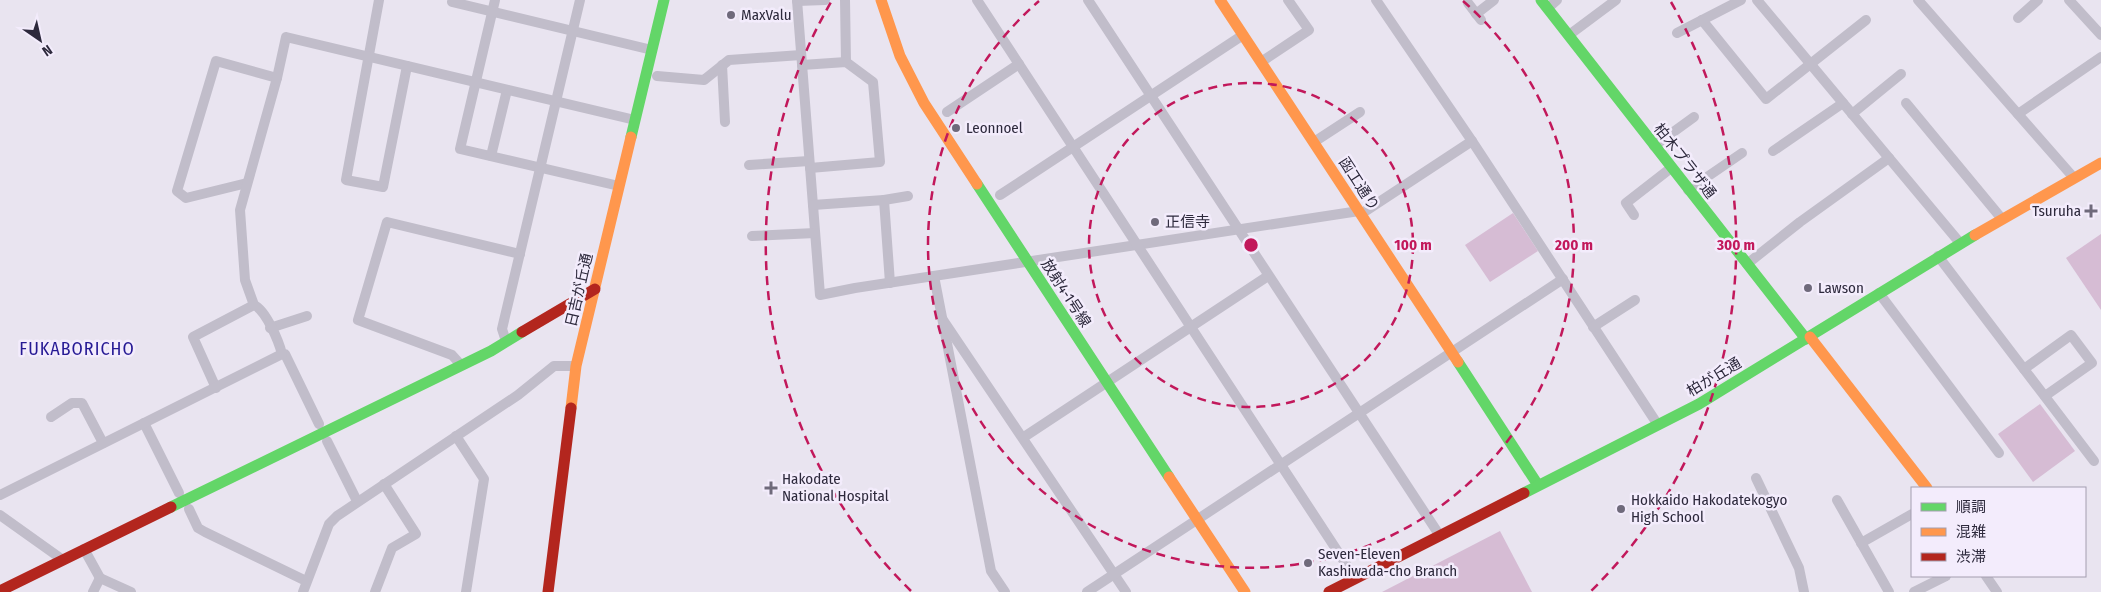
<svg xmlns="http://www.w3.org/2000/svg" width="2101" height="592" viewBox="0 0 2101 592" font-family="'Fira Sans Condensed','Noto Sans JP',sans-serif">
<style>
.green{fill:#d6bcd4}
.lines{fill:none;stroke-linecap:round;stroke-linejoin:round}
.street{stroke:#c1bdca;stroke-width:10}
.fast{stroke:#63d668;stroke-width:11}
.slow{stroke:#ff974d;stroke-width:11}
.jam{stroke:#b3261e;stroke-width:11}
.ring{fill:none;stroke:#c2185b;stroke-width:2.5;stroke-dasharray:9 6}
.poi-dot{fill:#6f6a7b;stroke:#f3ecfc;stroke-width:2}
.labels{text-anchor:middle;stroke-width:5;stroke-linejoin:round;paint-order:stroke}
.poi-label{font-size:15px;fill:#2d293c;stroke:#f3ecfc;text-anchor:start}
.street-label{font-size:15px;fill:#2d293c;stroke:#f3ecfc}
.quarter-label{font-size:18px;letter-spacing:1px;fill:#261994;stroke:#f3ecfc}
.centre{fill:#c2185b;stroke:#f3ecfc;stroke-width:2.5}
.ring-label{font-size:15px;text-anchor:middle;font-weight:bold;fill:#c2185b;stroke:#f3ecfc;stroke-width:5;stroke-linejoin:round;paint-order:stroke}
</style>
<rect width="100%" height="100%" fill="#e9e4f0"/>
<g class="green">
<polygon points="1513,213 1538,251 1490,282 1465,245"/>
<polygon points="2101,234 2101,310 2066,258"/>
<polygon points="2040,404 2075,451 2033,482 1998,434"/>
<polygon points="1500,531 1532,592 1382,592"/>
</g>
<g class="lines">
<g class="street">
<polyline points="379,0 346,180 383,187 407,66"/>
<polyline points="495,0 460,149 619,186"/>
<polyline points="797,0 820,295 855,288 1359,211"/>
<polyline points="845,0 846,62"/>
<polyline points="977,0 1355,578"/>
<polyline points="1088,0 1440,536"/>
<polyline points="1376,0 1472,141 1658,425"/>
<polyline points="1757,0 1960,243"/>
<polyline points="1918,0 2074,178"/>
<polyline points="2069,0 2101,35"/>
<polyline points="797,1 825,0"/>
<polyline points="452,2 652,50"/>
<polyline points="1468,3 1481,20"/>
<polyline points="1548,8 1557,0"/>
<polyline points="1476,14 1494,0"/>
<polyline points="2018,18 2038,0"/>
<polyline points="1702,20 1766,99 1866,20"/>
<polyline points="1677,33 1741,0"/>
<polyline points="1569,35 1616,0"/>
<polyline points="1261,62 1309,30 1288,0"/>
<polyline points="722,65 725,122"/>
<polyline points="802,65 846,62 873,82 880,162 810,168"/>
<polyline points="657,76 704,80 729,60 801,55"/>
<polyline points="1906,103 2002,219"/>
<polyline points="947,112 1019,64"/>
<polyline points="1852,114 1901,74"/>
<polyline points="2018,114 2101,57"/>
<polyline points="1314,142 1360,112"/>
<polyline points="1654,146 1694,117"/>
<polyline points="1773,151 1843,103"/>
<polyline points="491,156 507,90"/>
<polyline points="749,165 809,161"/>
<polyline points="247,183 186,198 177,191 216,61 277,78"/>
<polyline points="1688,190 1742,153"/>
<polyline points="1000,195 1243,35"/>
<polyline points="884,200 908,196"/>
<polyline points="813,205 884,200 890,283"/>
<polyline points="1361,214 1472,141"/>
<polyline points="1634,215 1626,203 1671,168"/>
<polyline points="752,236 815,233"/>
<polyline points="1938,256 2094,461"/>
<polyline points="1747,264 1800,222 1889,158"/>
<polyline points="934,276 991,571 1005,592"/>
<polyline points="1879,293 1999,453"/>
<polyline points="943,320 1126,592"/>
<polyline points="1593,327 1635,300"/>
<polyline points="270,328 307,316"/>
<polyline points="506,341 502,329 580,0"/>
<polyline points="461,365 452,355 358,320 387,222 520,254"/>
<polyline points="2024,369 2071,335 2092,363 2045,396"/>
<polyline points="216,388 193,337 254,305"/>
<polyline points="51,417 72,403 82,403 103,443"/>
<polyline points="144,423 179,493"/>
<path d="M 319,424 L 285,354 L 282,354 C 279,342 266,310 254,305 L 245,280 L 240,210 L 277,78 L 286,37 L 635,120"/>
<polyline points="456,436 484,479 466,592"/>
<polyline points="1024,437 1268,276"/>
<polyline points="327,441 357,501"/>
<polyline points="1756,478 1799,568 1804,592"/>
<polyline points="0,495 282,354"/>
<polyline points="1837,500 1889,592"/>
<polyline points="189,509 198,528 205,532 302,579"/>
<polyline points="0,515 63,560"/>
<polyline points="1861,543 1912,514"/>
<polyline points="84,549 100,578"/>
<polyline points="1986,576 1997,592"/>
<polyline points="93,592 100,578 131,592"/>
<polyline points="303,592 329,524 337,516 518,395 554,366 576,366"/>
<polyline points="375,592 392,548 416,534 384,484"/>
<polyline points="1087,592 1563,279"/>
<polyline points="1914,592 1946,576"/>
</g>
<g class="fast">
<polyline points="1541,0 1806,339"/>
<polyline points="631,137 664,0"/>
<polyline points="977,184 1169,477"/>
<polyline points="1458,362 1538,485"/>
<polyline points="1524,493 1699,404 1975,235"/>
<polyline points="171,507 491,351 522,332"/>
</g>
<g class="slow">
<polyline points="881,0 900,56 924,103 977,184"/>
<polyline points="1220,0 1458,362"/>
<polyline points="1975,235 2101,163"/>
<polyline points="1810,337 1927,488"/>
<polyline points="571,408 576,366 631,137"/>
<polyline points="1169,477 1245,592"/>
</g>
<g class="jam">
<polyline points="522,332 595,289"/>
<polyline points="0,591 171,507"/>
<polyline points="548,592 571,408"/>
<polyline points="1329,592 1524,493"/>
</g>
</g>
<g class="ring">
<circle cx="1251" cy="245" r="162"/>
<path d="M1463 1A323 323 0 1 1 1039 1"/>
<path d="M911 591A485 485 0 0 1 831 2M1671 2A485 485 0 0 1 1591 591"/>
</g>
<g class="poi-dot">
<circle cx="731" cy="15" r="5"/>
<circle cx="956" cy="128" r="5"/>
<path d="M2088.5 203.5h5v5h5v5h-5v5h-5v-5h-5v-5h5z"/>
<circle cx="1155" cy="222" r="5"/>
<circle cx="1808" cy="288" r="5"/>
<path d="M768.5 480.5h5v5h5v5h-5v5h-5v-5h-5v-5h5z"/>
<circle cx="1621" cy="509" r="5"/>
<circle cx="1308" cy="563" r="5"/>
</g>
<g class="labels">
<g class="poi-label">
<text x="741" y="20">MaxValu</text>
<text x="966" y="133">Leonnoel</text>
<text x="2081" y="216" text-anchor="end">Tsuruha</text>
<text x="1165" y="227">正信寺</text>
<text x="1818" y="293">Lawson</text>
<text x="782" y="484">Hakodate<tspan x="782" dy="17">National Hospital</tspan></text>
<text x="1631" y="505">Hokkaido Hakodatekogyo<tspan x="1631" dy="17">High School</tspan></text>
<text x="1318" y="559">Seven-Eleven<tspan x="1318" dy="17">Kashiwada-cho Branch</tspan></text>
</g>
<g class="street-label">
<text transform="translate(1685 161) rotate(52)" y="5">柏木プラザ通</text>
<text transform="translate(1359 184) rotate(57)" y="5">函工通り</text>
<text transform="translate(579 290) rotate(-77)" y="5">日吉が丘通</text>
<text transform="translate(1066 293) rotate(57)" y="5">放射4-1号線</text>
<text transform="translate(1714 377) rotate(-31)" y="5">柏が丘通</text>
</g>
<g class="quarter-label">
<text x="77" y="355">FUKABORICHO</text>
</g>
</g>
<circle cx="1251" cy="245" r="8" class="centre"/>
<g class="ring-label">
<text x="1413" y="250">100 m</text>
<text x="1574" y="250">200 m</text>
<text x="1736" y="250">300 m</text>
</g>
<rect x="1911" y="487" width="175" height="90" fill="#f3ecfc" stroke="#a49eaf"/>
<rect x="1921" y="503" width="25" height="8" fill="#63d668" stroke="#a49eaf"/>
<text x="1956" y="512" font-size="15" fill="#2d293c">順調</text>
<rect x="1921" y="528" width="25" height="8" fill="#ff974d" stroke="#a49eaf"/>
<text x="1956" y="537" font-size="15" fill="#2d293c">混雑</text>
<rect x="1921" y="553" width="25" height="8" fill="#b3261e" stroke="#a49eaf"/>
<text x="1956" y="562" font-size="15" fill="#2d293c">渋滞</text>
<g transform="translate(40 40) rotate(146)" stroke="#f3ecfc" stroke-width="4" paint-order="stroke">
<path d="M0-4L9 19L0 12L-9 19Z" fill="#2d293c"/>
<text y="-8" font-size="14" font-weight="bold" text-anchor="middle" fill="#2d293c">N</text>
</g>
</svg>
